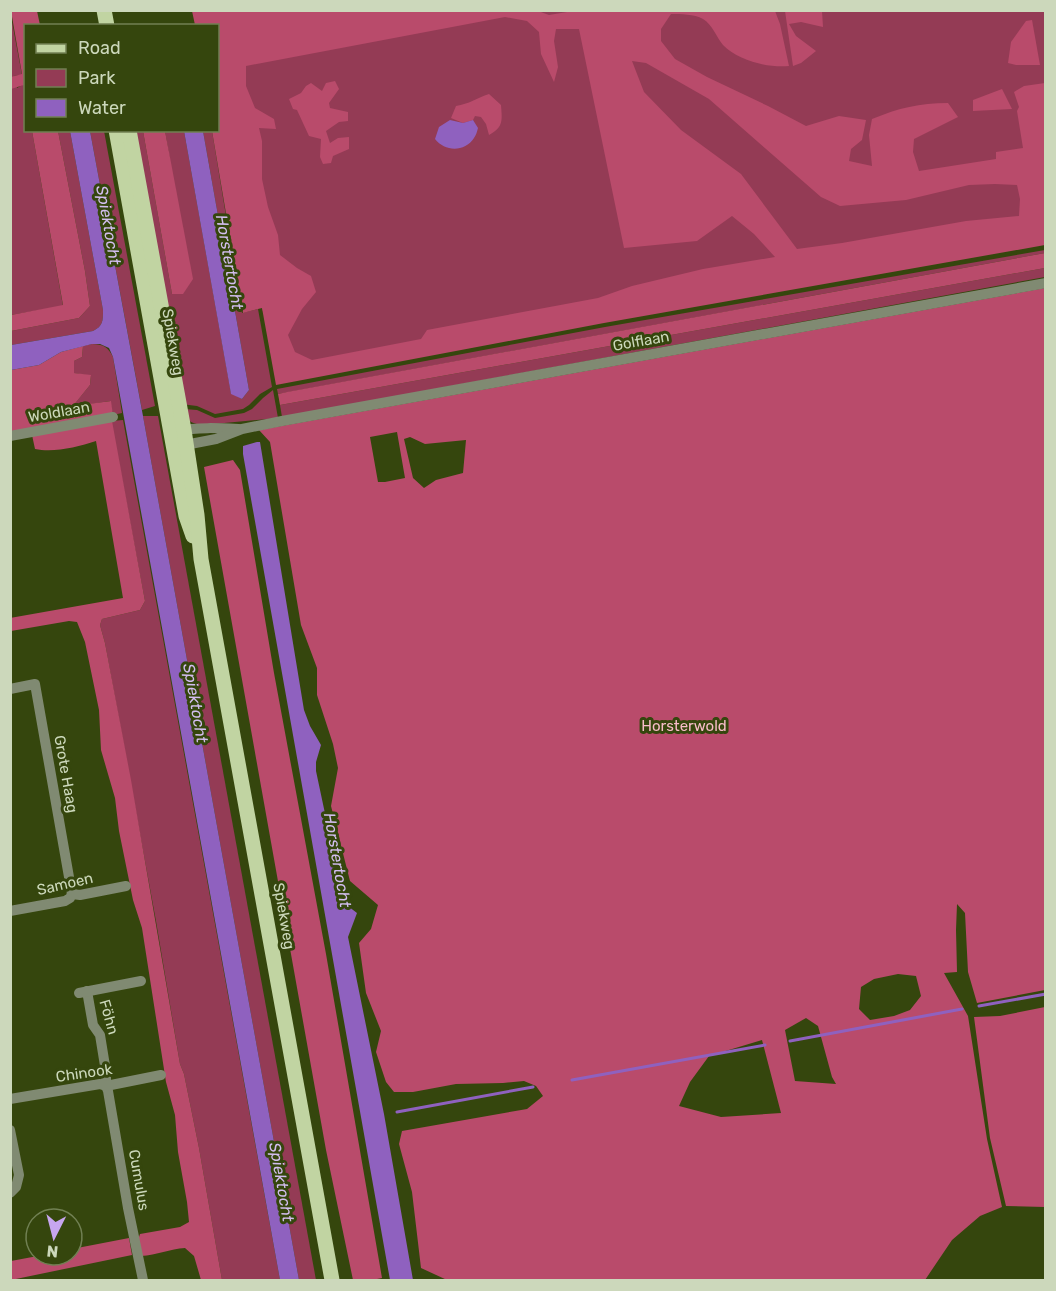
<svg xmlns="http://www.w3.org/2000/svg" width="1056" height="1291" viewBox="0 0 1056 1291" font-family="Rubik,sans-serif">
<style>
.green{fill:#943b55}
.forest{fill:#b94b6b;fill-rule:evenodd}
.water{fill:#8f61bf}
.lines{fill:none;stroke-linecap:round;stroke-linejoin:round}
.stream{stroke:#8f61bf;stroke-width:3}
.minor{stroke:#808a72;stroke-width:10}
.major{stroke:#c1d4a2;stroke-width:15}
.labels{text-anchor:middle;stroke-width:6;stroke-linejoin:round;paint-order:stroke}
.street-label{font-size:15px;fill:#ccd8bb;stroke:#35460d}
.park-label{font-size:15px;fill:#f8bcc9;stroke:#35460d}
.water-label{font-size:16px;font-style:italic;fill:#d2bdee;stroke:#35460d}
</style>
<rect width="100%" height="100%" fill="#35460d"/>
<g class="green">
<polygon points="10,11 22,75 14,76 17,88 24,84 26,93 26,130 32,131 63,306 11,315"/>
<polygon points="205,11 1045,11 1045,227 308,362 293,359 268,328 262,308 218,26"/>
<path d="M 58,131 L 70,131 L 103,310 C 103,321 103,326 93,331 L 11,345 L 11,331 L 79,318 L 90,306 L 85,271 Z"/>
<polygon points="90,131 104,131 155,406 142,410"/>
<polygon points="131,131 143,131 172,294 170,160 165,131 184,131 231,393 242,399 249,390 203,131 212,131 242,313 258,309 272,387 260,394 249,405 243,409 215,414 197,406 181,404"/>
<polygon points="1045,250 1045,253 278,394 277,389 605,327"/>
<polygon points="1045,268 1045,277 282,417 280,405"/>
<path d="M 92,344 C 103,344 108,347 113,357 L 122,413 L 113,415 L 110,401 L 72,407 L 90,385 L 91,376 L 74,373 L 74,361 L 82,357 L 83,346 Z"/>
<path d="M 273,390 L 278,418 L 203,425 C 191,423 186,422 184,409 L 197,410 L 215,418 L 244,413 L 252,409 L 263,398 Z"/>
<polygon points="143,416 158,416 316,1280 299,1280"/>
<polygon points="123,420 280,1280 222,1280 199,1148 184,1074 180,1064 156,921 105,643 100,625 102,619 140,610 145,601 112,426 112,421"/>
</g>
<g class="forest">
<polygon points="11,11 37,11 40,25 26,26 25,93 24,85 11,89 11,77 22,74"/>
<path d="M 538,11 L 549,15 L 579,10 L 775,11 L 780,24 L 789,66 C 768,68 739,61 723,45 C 717,38 712,24 703,19 C 694,14 681,14 671,14 L 661,29 L 661,41 L 675,59 L 707,77 L 768,106 L 806,126 L 839,116 L 866,120 L 862,140 L 851,149 L 849,161 L 872,166 L 869,135 L 872,119 C 899,108 919,103 948,103 L 958,117 L 914,139 L 913,152 L 919,171 L 996,159 L 996,152 L 1023,148 L 1017,111 L 1019,107 L 1014,92 L 1024,86 L 1045,83 L 1045,245 L 604,323 L 276,385 L 262,308 L 243,313 L 212,131 L 218,130 L 218,26 L 195,25 L 192,11 ZM 505,17 L 527,21 L 539,32 L 541,54 L 554,82 L 558,67 L 554,41 L 556,29 L 579,29 L 624,248 L 697,241 L 732,216 L 754,234 L 775,257 L 703,269 L 632,286 L 598,298 L 427,330 L 421,339 L 312,360 L 295,352 L 288,335 L 302,309 L 316,292 L 311,276 L 297,268 L 280,255 L 278,235 L 268,207 L 262,179 L 262,141 L 259,128 L 276,129 L 274,119 L 255,108 L 246,86 L 246,66 ZM 632,61 L 646,63 L 709,99 L 821,197 L 840,206 L 906,200 L 969,185 L 995,184 L 1017,185 L 1020,199 L 1019,216 L 966,221 L 842,243 L 797,249 L 741,174 L 681,130 L 644,92 Z"/>
<polygon points="785,11 822,11 823,27 801,22 789,24 796,36 816,51 801,63 793,66"/>
<polygon points="1032,20 1040,65 1016,65 1008,63 1011,42 1026,21"/>
<polygon points="335,81 339,89 329,103 330,108 348,112 348,121 339,122 326,131 330,143 338,138 349,137 349,149 333,156 331,163 323,164 320,157 321,139 309,136 297,110 293,109 289,99 301,93 306,86 311,83 322,91 326,83"/>
<polygon points="1002,89 1012,109 973,111 973,100"/>
<path d="M 489,94 L 501,105 C 502,120 504,127 489,135 L 486,124 L 481,117 L 475,116 L 473,120 L 463,123 L 451,118 L 456,106 C 469,104 477,98 489,94 Z"/>
<polygon points="32,131 58,131 85,271 90,306 79,318 11,331 11,315 63,305"/>
<polygon points="143,131 165,131 193,279 183,294 172,294"/>
<polygon points="1045,253 1045,268 280,405 278,394 287,392"/>
<path d="M 1045,288 L 1045,990 L 977,1003 L 968,972 L 965,913 L 957,904 L 956,930 L 957,972 L 944,973 L 968,1016 L 987,1139 L 1002,1207 L 980,1216 L 952,1240 L 925,1280 L 447,1280 L 421,1268 L 412,1192 L 399,1144 L 402,1131 L 527,1109 L 543,1096 L 536,1086 L 524,1081 L 503,1083 L 456,1084 L 413,1092 L 394,1092 L 386,1082 L 376,1052 L 381,1031 L 366,993 L 359,943 L 371,929 L 378,905 L 350,881 L 331,806 L 338,768 L 333,744 L 317,695 L 317,668 L 301,625 L 270,442 L 259,430 ZM 397,432 L 405,478 L 385,482 L 378,482 L 370,437 ZM 410,437 L 425,444 L 466,440 L 463,473 L 436,480 L 424,488 L 413,478 L 404,439 ZM 898,974 L 916,976 L 921,996 L 910,1010 L 894,1016 L 870,1020 L 859,1009 L 861,987 L 874,979 ZM 806,1018 L 818,1026 L 832,1077 L 836,1084 L 795,1081 L 785,1030 ZM 762,1040 L 781,1113 L 721,1117 L 679,1106 L 690,1082 L 709,1056 Z"/>
<polygon points="83,346 82,357 74,361 74,373 91,375 90,385 73,406 111,401 113,415 11,434 11,370 39,365 61,352"/>
<path d="M 112,421 L 145,601 L 140,610 L 102,619 L 100,625 L 105,643 L 131,780 L 180,1064 L 184,1074 L 199,1148 L 222,1280 L 201,1280 L 194,1256 L 185,1248 C 170,1249 157,1255 141,1256 L 138,1240 L 140,1234 L 180,1227 L 189,1222 L 187,1202 L 178,1152 L 175,1115 L 166,1082 L 142,928 L 133,900 L 119,831 L 115,798 L 101,750 L 99,710 L 85,642 L 77,622 L 69,621 L 11,631 L 10,618 L 123,598 L 96,441 C 77,447 54,453 35,449 L 32,435 Z"/>
<polygon points="233,460 240,470 274,673 326,954 382,1278 372,1280 353,1280 326,1150 204,467"/>
<polygon points="1045,1007 1045,1207 1006,1206 990,1138 974,1017 1000,1016"/>
<polygon points="129,1238 132,1255 11,1280 11,1261 43,1255 72,1255 72,1249"/>
</g>
<g class="water">
<path d="M 450,120 L 463,123 L 473,120 L 478,128 C 477,132 476,135 474,138 C 465,152 445,152 435,139 L 439,127 Z"/>
<path d="M 70,131 L 90,131 L 143,416 L 299,1280 L 280,1280 L 113,357 L 109,348 L 100,344 L 92,344 L 61,352 L 39,365 L 11,370 L 11,345 L 93,331 C 103,326 103,321 103,310 Z"/>
<polygon points="184,131 203,131 249,390 242,399 231,394"/>
<polygon points="257,442 260,442 304,710 310,726 321,745 316,762 316,771 334,856 344,879 338,891 340,900 357,913 348,937 384,1114 413,1280 390,1280 243,454 243,446"/>
</g>
<g class="lines">
<g class="stream">
<polyline points="979,1006 1046,994"/>
<polyline points="790,1041 962,1009"/>
<polyline points="572,1080 765,1045"/>
<polyline points="397,1112 533,1087"/>
</g>
<g class="minor">
<path d="M 177,431 C 198,427 218,428 239,429"/>
<polyline points="10,436 113,417"/>
<polyline points="180,446 216,439 242,429 282,421 1046,283"/>
<polyline points="10,689 35,684 72,894"/>
<polyline points="10,911 65,901 70,898 72,894 80,895 126,886"/>
<polyline points="87,991 93,1025 100,1035 106,1072 106,1086 108,1091 128,1208 143,1280"/>
<polyline points="79,993 141,981"/>
<polyline points="10,1099 100,1084 106,1086 161,1075"/>
<polyline points="10,1130 19,1175 16,1187 10,1193"/>
</g>
<g class="major">
<polyline points="104,10 107,26"/>
<polyline points="116,130 186,516 193,536"/>
<polyline points="129,130 184,430 197,515 201,559 332,1280"/>
</g>
</g>
<g class="labels">
<g class="street-label">
<text transform="translate(641 341) rotate(-10)" y="5">Golflaan</text>
<text transform="translate(173 342) rotate(80)" y="5">Spiekweg</text>
<text transform="translate(59 412) rotate(-10)" y="5">Woldlaan</text>
<text transform="translate(66 774) rotate(80)" y="5">Grote Haag</text>
<text transform="translate(65 884) rotate(-13)" y="5">Samoen</text>
<text transform="translate(284 916) rotate(80)" y="5">Spiekweg</text>
<text transform="translate(109 1017) rotate(74)" y="5">Föhn</text>
<text transform="translate(84 1073) rotate(-8)" y="5">Chinook</text>
<text transform="translate(139 1180) rotate(80)" y="5">Cumulus</text>
</g>
<g class="park-label">
<text x="684" y="731">Horsterwold</text>
</g>
<g class="water-label">
<text transform="translate(109 225) rotate(80)" y="6">Spiektocht</text>
<text transform="translate(230 262) rotate(80)" y="6">Horstertocht</text>
<text transform="translate(196 703) rotate(80)" y="6">Spiektocht</text>
<text transform="translate(338 860) rotate(80)" y="6">Horstertocht</text>
<text transform="translate(282 1182) rotate(80)" y="6">Spiektocht</text>
</g>
</g>
<rect width="1056" height="1291" fill="none" stroke="#ccd8bb" stroke-width="24"/>
<rect x="24" y="24" width="195" height="108" fill="#35460d" stroke="#718053" stroke-width="1.5"/>
<rect x="36" y="44" width="30" height="9" fill="#c1d4a2" stroke="#718053" stroke-width="1.5"/>
<text x="78" y="54" font-size="18" fill="#ccd8bb">Road</text>
<rect x="36" y="69" width="30" height="18" fill="#943b55" stroke="#718053" stroke-width="1.5"/>
<text x="78" y="84" font-size="18" fill="#ccd8bb">Park</text>
<rect x="36" y="99" width="30" height="18" fill="#8f61bf" stroke="#718053" stroke-width="1.5"/>
<text x="78" y="114" font-size="18" fill="#ccd8bb">Water</text>
<g transform="translate(54 1237) rotate(186)"><circle r="28" fill="#35460d" stroke="#718053" stroke-width="1.5"/>
<path d="M0-4.5L10 22L0 15L-10 22Z" fill="#c7a6ef"/>
<text y="-9" font-size="16" font-weight="bold" text-anchor="middle" fill="#ccd8bb">N</text>
</g>
</svg>
